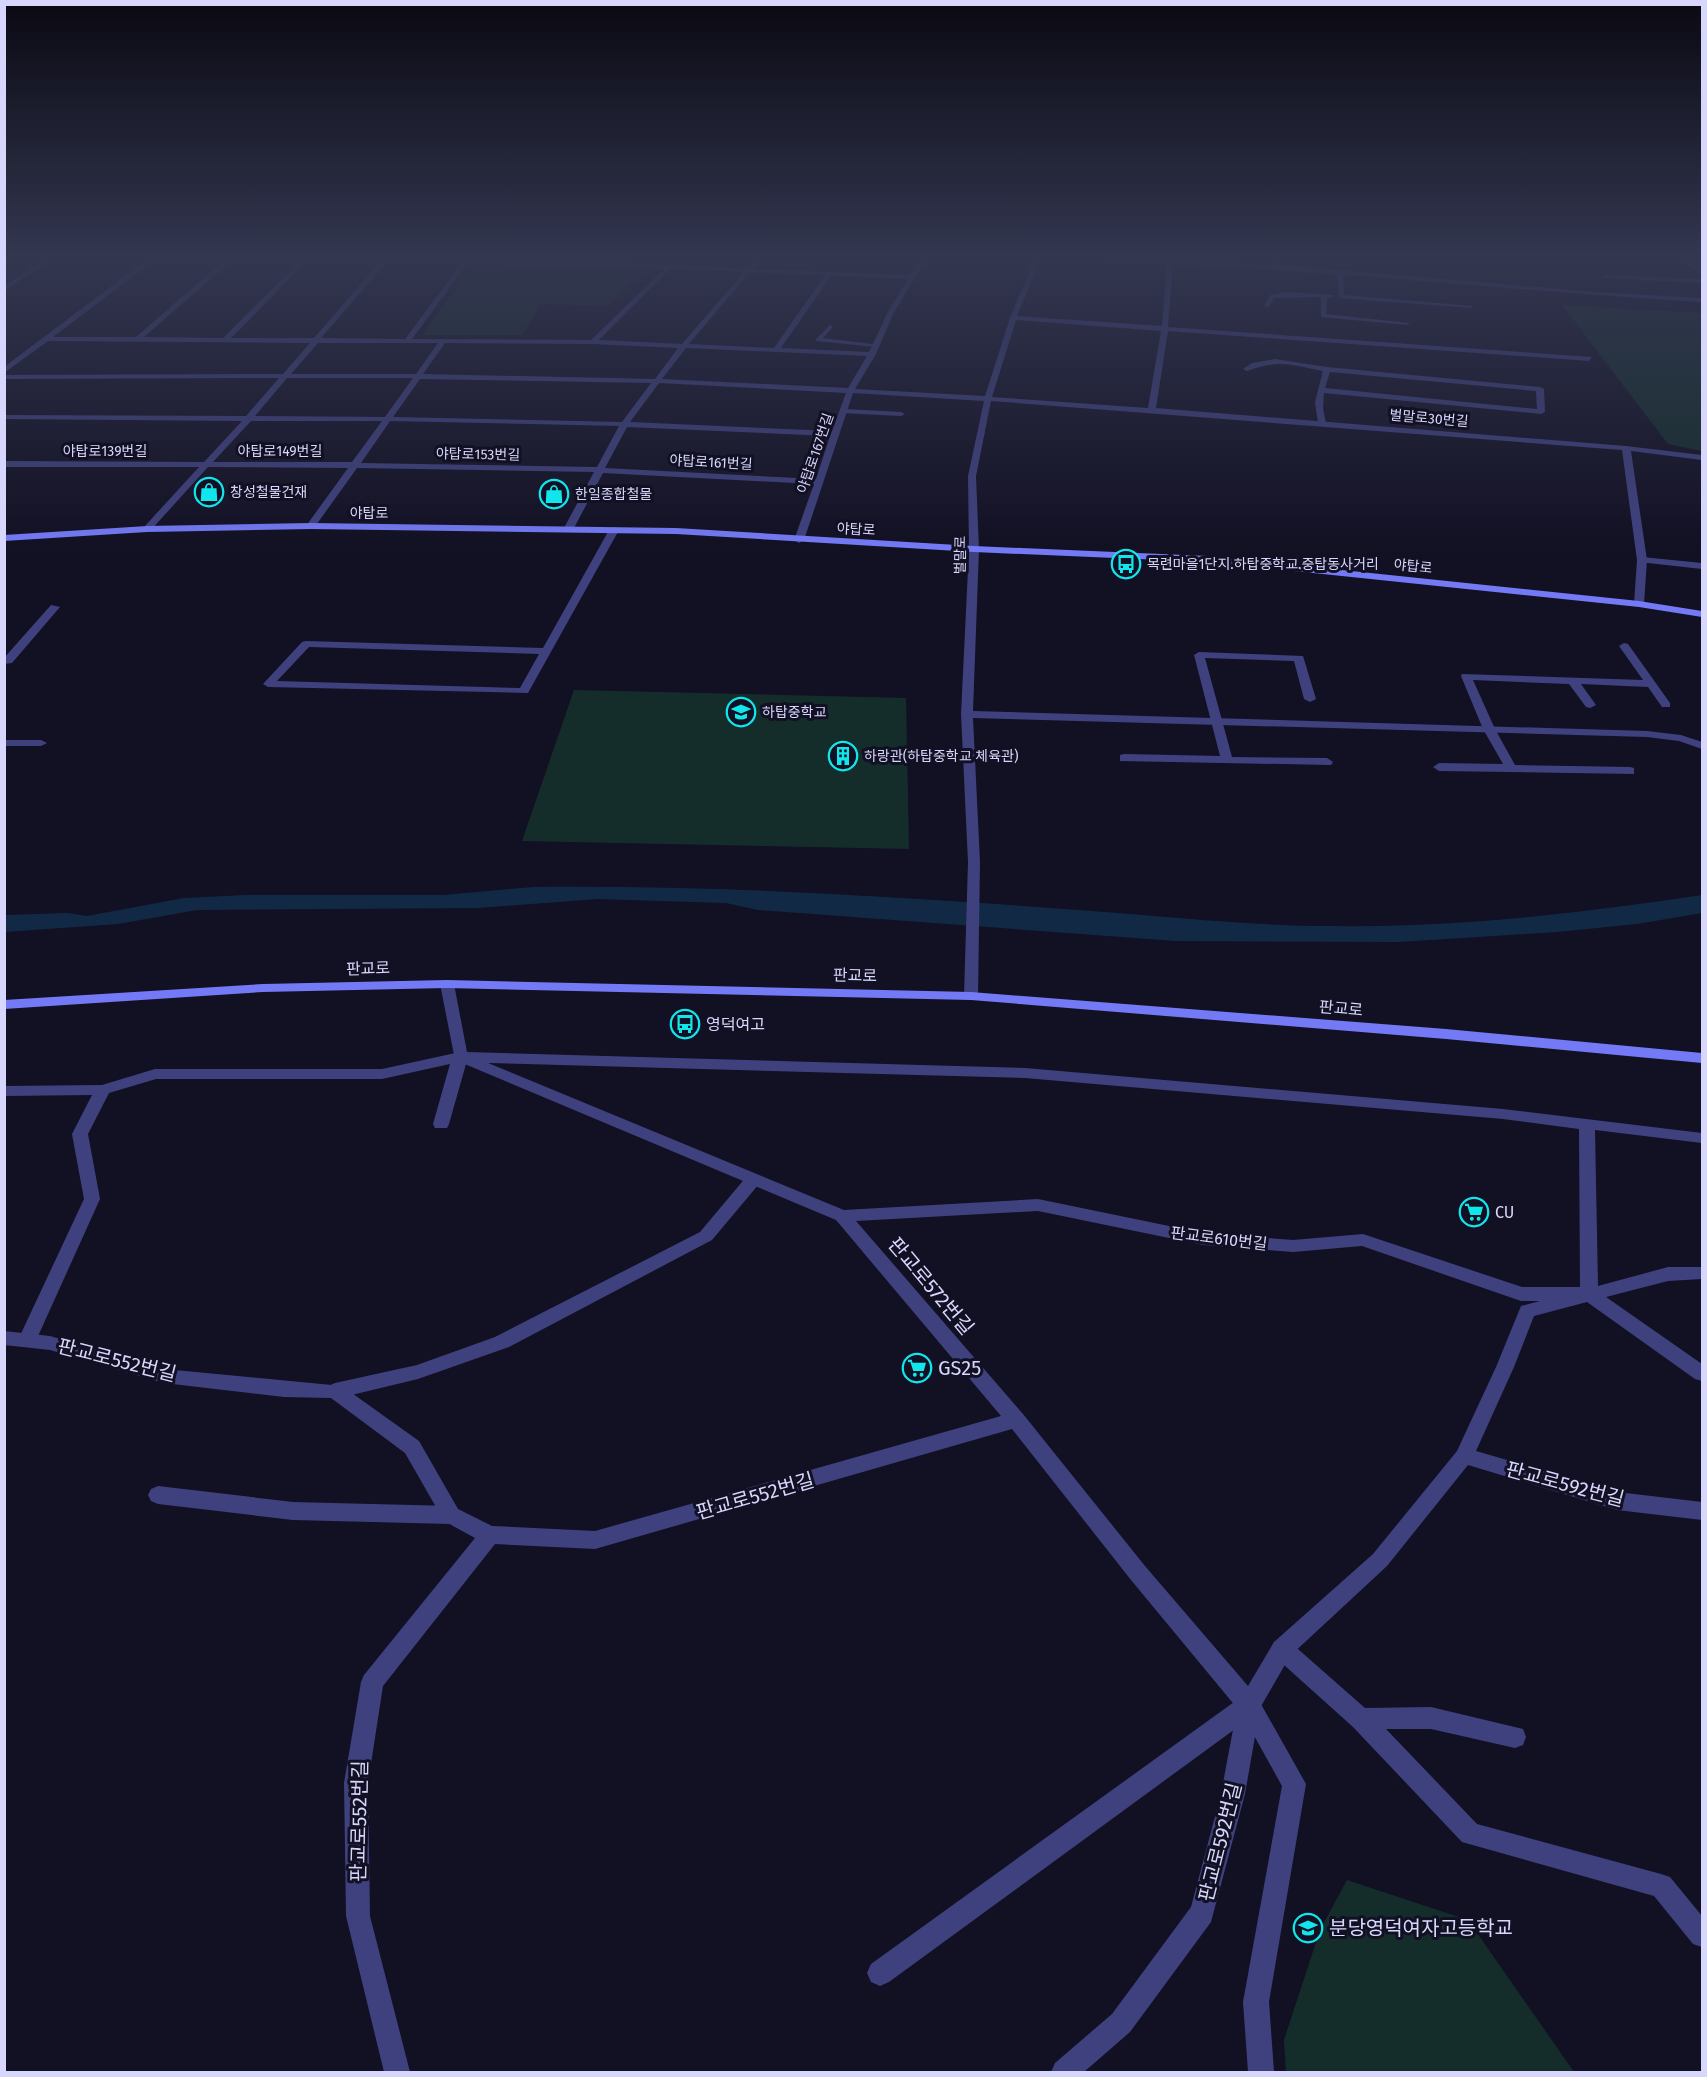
<svg xmlns="http://www.w3.org/2000/svg" width="1707" height="2077" viewBox="0 0 1707 2077" font-family="'Fira Sans','Noto Sans KR',sans-serif">
<style>
.green{fill:#142d2a}
.water{fill:#122946}
.lines{fill:none;stroke-linecap:round;stroke-linejoin:round}
.lane{fill:#3f417f;fill-rule:evenodd}
.street{fill:#3f417f;fill-rule:evenodd}
.secondary{fill:#747af5;fill-rule:evenodd}
.labels{text-anchor:middle;stroke-width:6;stroke-linejoin:round;paint-order:stroke}
.far-street-label{font-size:14px;fill:#d7d6fc;stroke:#121023}
.far-poi-label{font-size:14px;fill:#d7d6fc;stroke:#121023;text-anchor:start}
.street-label{font-size:16px;fill:#d7d6fc;stroke:#121023}
.poi-label{font-size:16px;fill:#d7d6fc;stroke:#121023;text-anchor:start}
.near-street-label{font-size:20px;fill:#d7d6fc;stroke:#121023}
.near-poi-label{font-size:20px;fill:#d7d6fc;stroke:#121023;text-anchor:start}
</style>
<rect width="100%" height="100%" fill="#121023"/>
<g class="green">
<polygon points="559,267 645,270 609,306 541,304 522,335 422,335 472,268"/>
<polygon points="1562,305 1702,313 1702,451 1668,444"/>
<polygon points="574,690 906,698 909,849 522,841"/>
<polygon points="1347,1880 1468,1920 1574,2072 1286,2072 1284,2040 1320,1930"/>
</g>
<path class="water" d="M 533,887 C 719,885 906,897 1092,911 C 1172,917 1252,926 1333,926 C 1456,928 1581,913 1702,895 L 1702,913 L 1637,924 L 1557,932 L 1399,942 L 1176,941 L 758,910 L 726,903 L 598,899 L 478,908 L 197,910 L 118,924 L 5,932 L 5,915 L 68,913 L 87,916 L 184,898 L 246,895 L 444,895 Z"/>
<g class="lines">
<g class="lane">
<polygon points="1271,258 1277,258 1282,268 1278,268"/>
<polygon points="1678,258 1684,258 1702,270 1702,274"/>
<polygon points="1340,270 1343,272 1344,295 1473,306 1470,308 1339,298 1337,272"/>
<polygon points="1604,275 1702,279 1702,283 1602,278"/>
<polygon points="1286,292 1334,295 1334,297 1327,298 1326,314 1410,323 1407,325 1321,317 1321,297 1274,298 1269,307 1264,306 1270,295"/>
<polygon points="830,325 833,327 823,338 880,345 876,347 816,341 816,339"/>
<path d="M 1275,359 L 1327,367 L 1540,387 L 1544,389 L 1545,412 L 1541,414 L 1324,393 L 1323,408 L 1326,423 L 1322,425 L 1318,423 L 1315,402 L 1323,371 C 1291,365 1279,359 1247,371 L 1243,369 L 1252,363 ZM 1330,372 L 1536,391 L 1537,409 L 1325,388 Z"/>
<polygon points="844,409 901,412 905,414 901,416 841,413 841,409"/>
<path d="M 614,527 L 619,530 L 528,693 L 268,687 L 263,684 L 302,642 L 306,641 L 543,648 L 609,530 ZM 309,647 L 539,654 L 520,688 L 277,681 Z"/>
<polygon points="1642,557 1702,563 1702,569 1639,562 1639,558"/>
<polygon points="51,605 60,607 12,663 4,664 4,658"/>
<polygon points="1624,643 1628,644 1670,703 1670,707 1662,707 1648,687 1581,684 1596,705 1590,708 1586,707 1569,684 1473,680 1495,729 1515,765 1630,767 1634,768 1634,774 1439,771 1433,767 1439,763 1503,764 1483,729 1461,676 1462,674 1643,680 1619,646"/>
<polygon points="1199,652 1303,656 1316,699 1310,702 1304,699 1294,661 1205,658 1232,757 1327,758 1333,762 1331,765 1120,761 1120,755 1124,754 1220,756 1194,655"/>
<polygon points="4,740 41,740 47,743 41,746 4,746"/>
<polygon points="460,1052 468,1057 449,1124 447,1128 435,1128 433,1124 450,1064 382,1079 156,1079 109,1093 88,1134 100,1199 34,1345 27,1347 20,1345 18,1340 84,1199 72,1134 92,1095 4,1096 4,1086 102,1085 155,1069 382,1069"/>
<polygon points="753,1174 759,1176 761,1180 759,1184 712,1240 509,1347 418,1379 335,1399 328,1396 325,1391 328,1386 335,1383 417,1365 495,1337 700,1232 747,1176"/>
<polygon points="158,1486 293,1502 451,1506 458,1509 461,1515 458,1521 451,1524 293,1520 158,1504 151,1501 148,1495 151,1489"/>
<polygon points="1282,1639 1290,1642 1365,1708 1431,1707 1523,1729 1526,1737 1523,1745 1515,1748 1431,1729 1386,1729 1477,1824 1661,1874 1670,1877 1702,1916 1702,1947 1693,1944 1654,1896 1462,1842 1353,1727 1274,1656 1271,1649 1274,1642"/>
<polygon points="1249,1694 1257,1697 1306,1784 1269,2002 1274,2072 1248,2072 1243,2002 1282,1786 1246,1721 889,1982 880,1986 871,1982 867,1973 871,1964 1241,1697"/>
</g>
<g class="street">
<polygon points="47,258 53,258 4,291 4,286"/>
<path d="M 149,258 L 383,259 L 390,258 L 389,259 L 567,261 L 747,268 L 756,258 L 762,258 L 753,269 L 910,275 L 921,258 L 927,258 L 894,312 L 876,354 L 855,389 L 985,396 L 1010,318 L 1035,258 L 1041,258 L 1017,316 L 1162,326 L 1167,264 L 1083,260 L 1080,258 L 1280,265 L 1596,292 L 1702,298 L 1702,302 C 1525,292 1350,272 1173,264 L 1168,327 L 1592,357 L 1589,361 L 1168,331 L 1156,408 L 1626,446 L 1702,455 L 1702,460 L 1631,451 L 1647,560 L 1644,604 L 1639,607 L 1634,604 L 1637,560 L 1622,450 L 991,401 L 976,476 L 979,549 L 973,711 L 1647,731 L 1681,735 L 1702,742 L 1702,749 L 1679,741 L 1647,737 L 973,718 L 980,862 L 978,996 L 971,1000 L 966,999 L 964,996 L 968,862 L 961,714 L 969,549 L 968,476 L 984,401 L 853,393 L 804,540 L 799,543 L 794,540 L 814,484 L 603,473 L 574,528 L 569,531 L 564,528 L 594,472 L 357,468 L 314,528 L 306,526 L 348,468 L 208,467 L 150,531 L 144,531 L 144,527 L 199,467 L 4,467 L 4,461 L 204,462 L 242,421 L 4,419 L 4,415 L 246,416 L 279,378 L 4,379 L 4,375 L 283,374 L 310,343 L 48,341 L 4,373 L 4,367 ZM 153,261 L 222,262 L 136,337 L 53,337 ZM 230,262 L 299,262 L 223,338 L 144,337 ZM 306,262 L 379,263 L 314,338 L 231,338 ZM 386,263 L 461,264 L 405,339 L 321,338 ZM 467,264 L 664,269 L 591,340 L 412,339 ZM 670,269 L 744,272 L 682,344 L 599,340 ZM 750,272 L 825,275 L 774,348 L 689,344 ZM 831,276 L 908,279 L 888,312 L 869,352 L 781,348 ZM 1016,320 L 1161,331 L 1148,408 L 992,397 ZM 318,343 L 438,343 L 416,374 L 291,374 ZM 445,343 L 593,344 L 678,348 L 655,379 L 423,374 ZM 686,348 L 867,356 L 848,388 L 662,379 ZM 287,378 L 413,378 L 385,417 L 255,416 ZM 420,379 L 651,383 L 622,422 L 393,417 ZM 659,383 L 846,393 L 832,431 L 630,422 ZM 251,421 L 382,421 L 352,462 L 213,462 ZM 390,421 L 619,426 L 597,467 L 361,463 ZM 627,427 L 830,436 L 816,479 L 605,468 Z"/>
<path d="M 447,980 L 454,984 L 467,1052 L 1025,1068 L 1503,1109 L 1702,1133 L 1702,1143 L 1595,1130 L 1598,1286 L 1668,1267 L 1702,1267 L 1702,1279 L 1668,1281 L 1606,1297 L 1702,1364 L 1702,1381 L 1695,1379 L 1587,1302 L 1534,1316 L 1514,1367 L 1476,1451 L 1617,1492 L 1702,1502 L 1702,1520 L 1617,1510 L 1468,1465 L 1387,1566 L 1290,1656 L 1260,1708 L 1245,1794 L 1211,1922 L 1130,2032 L 1084,2072 L 1051,2072 L 1055,2063 L 1112,2014 L 1191,1907 L 1221,1794 L 1237,1708 L 1131,1580 L 1012,1429 L 595,1549 L 495,1544 L 383,1686 L 368,1783 L 370,1916 L 410,2072 L 384,2072 L 346,1916 L 344,1783 L 361,1682 L 364,1675 L 475,1538 L 444,1521 L 405,1453 L 331,1398 L 284,1397 L 164,1383 L 50,1350 L 4,1345 L 4,1331 L 50,1336 L 164,1369 L 342,1386 L 419,1441 L 458,1509 L 492,1526 L 595,1531 L 1001,1416 L 836,1220 L 455,1060 L 440,984 ZM 488,1063 L 1025,1078 L 1503,1119 L 1579,1129 L 1580,1287 L 1522,1287 L 1363,1234 L 1293,1240 L 1203,1233 L 1038,1199 L 844,1210 ZM 1038,1211 L 1203,1245 L 1293,1252 L 1362,1246 L 1521,1301 L 1540,1301 L 1521,1306 L 1496,1367 L 1457,1451 L 1373,1554 L 1274,1642 L 1248,1686 L 1145,1566 L 1023,1414 L 856,1221 Z"/>
</g>
<g class="secondary">
<polygon points="311,523 676,528 974,546 1208,556 1639,601 1702,611 1702,617 1639,607 1208,562 974,552 676,534 311,529 147,532 4,541 4,535 147,526"/>
<polygon points="447,980 971,992 1446,1029 1702,1053 1702,1063 1446,1039 971,1000 447,988 263,992 4,1009 4,1000 263,984"/>
</g>
</g>
<linearGradient id="sky" x2="0" y2="1"><stop stop-color="#0a0913"/><stop offset="0.47" stop-color="#333750"/><stop offset="1" stop-color="#333750" stop-opacity="0"/></linearGradient>
<rect width="1707" height="548" fill="url(#sky)"/>
<defs>
<g id="shop-ring" transform="scale(1.5)"><circle r="9.5" fill="#121023" stroke="#11e6ec" stroke-width="1.5"/><path d="M-5-2.5h2.3a2.7 3.5 0 0 1 5.4 0H5L5.5 6h-11ZM-1.5-2.5h3a1.5 2.3 0 0 0-3 0Z" fill="#11e6ec"/></g>
<g id="bus-ring" transform="scale(1.5)"><circle r="9.5" fill="#121023" stroke="#11e6ec" stroke-width="1.5"/><path d="M-5-6H5V4H4V6H2V4H-2V6H-4V4H-5ZM-3.5-4V0h7V-4ZM-3.5 1.2v1.5H-2V1.2ZM2 1.2v1.5H3.5V1.2Z" fill="#11e6ec"/></g>
<g id="school-ring" transform="scale(1.5)"><circle r="9.5" fill="#121023" stroke="#11e6ec" stroke-width="1.5"/><path d="M0-5L7-2L0 1L-7-2ZM-4 1L0 2.5L4 1V4Q0 6-4 4Z" fill="#11e6ec"/></g>
<g id="building-ring" transform="scale(1.5)"><circle r="9.5" fill="#121023" stroke="#11e6ec" stroke-width="1.5"/><path d="M-4-6H4V6H1V3H-1V6H-4ZM-2.5-4.3h1.7v1.8h-1.7ZM.8-4.3h1.7v1.8H.8ZM-2.5-1h1.7V.8h-1.7ZM.8-1h1.7V.8H.8Z" fill="#11e6ec"/></g>
<g id="supermarket-ring" transform="scale(1.5)"><circle r="9.5" fill="#121023" stroke="#11e6ec" stroke-width="1.5"/><path d="M-6-5.5h2.5l.6 2H6L4.5 2H-2.5L-4.4-4H-6ZM-1.5 3.2a1.3 1.3 0 1 0 .1 0ZM3 3.2a1.3 1.3 0 1 0 .1 0Z" fill="#11e6ec"/></g>
</defs>
<g fill-rule="evenodd">
<use href="#shop-ring" x="209" y="492"/>
<use href="#shop-ring" x="554" y="494"/>
<use href="#bus-ring" x="1126" y="564"/>
<use href="#school-ring" x="741" y="712"/>
<use href="#building-ring" x="843" y="756"/>
<use href="#bus-ring" x="685" y="1024"/>
<use href="#supermarket-ring" x="1474" y="1212"/>
<use href="#supermarket-ring" x="917" y="1368"/>
<use href="#school-ring" x="1308" y="1928"/>
</g>
<g class="labels">
<g class="far-street-label">
<text transform="translate(1429 418) rotate(5)" y="5">벌말로30번길</text>
<text x="105" y="456">야탑로139번길</text>
<text x="280" y="456">야탑로149번길</text>
<text transform="translate(815 453) rotate(-71)" y="5">야탑로167번길</text>
<text transform="translate(478 454) rotate(1)" y="5">야탑로153번길</text>
<text transform="translate(711 462) rotate(3)" y="5">야탑로161번길</text>
<text x="369" y="518">야탑로</text>
<text transform="translate(856 529) rotate(3)" y="5">야탑로</text>
<text transform="translate(960 555) rotate(-89)" y="5">벌말로</text>
<text transform="translate(1413 566) rotate(6)" y="5">야탑로</text>
</g>
<g class="far-poi-label">
<text x="230" y="497">창성철물건재</text>
<text x="575" y="499">한일종합철물</text>
<text x="1147" y="569">목련마을1단지.하탑중학교.중탑동사거리</text>
<text x="762" y="717">하탑중학교</text>
<text x="864" y="761">하랑관(하탑중학교 체육관)</text>
</g>
<g class="street-label">
<text transform="translate(368 968) rotate(-2)" y="6">판교로</text>
<text transform="translate(855 975) rotate(1)" y="6">판교로</text>
<text transform="translate(1341 1008) rotate(5)" y="6">판교로</text>
<text transform="translate(1219 1238) rotate(7)" y="6">판교로610번길</text>
</g>
<g class="poi-label">
<text x="706" y="1030">영덕여고</text>
<text x="1495" y="1218">CU</text>
</g>
<g class="near-street-label">
<text transform="translate(931 1286) rotate(50)" y="7">판교로572번길</text>
<text transform="translate(117 1360) rotate(14)" y="7">판교로552번길</text>
<text transform="translate(1565 1484) rotate(15)" y="7">판교로592번길</text>
<text transform="translate(755 1496) rotate(-16)" y="7">판교로552번길</text>
<text transform="translate(359 1821) rotate(-89)" y="7">판교로552번길</text>
<text transform="translate(1220 1842) rotate(-76)" y="7">판교로592번길</text>
</g>
<g class="near-poi-label">
<text x="938" y="1375">GS25</text>
<text x="1329" y="1935">분당영덕여자고등학교</text>
</g>
</g>
<rect width="1707" height="2077" fill="none" stroke="#d7d6fc" stroke-width="12"/>
</svg>
